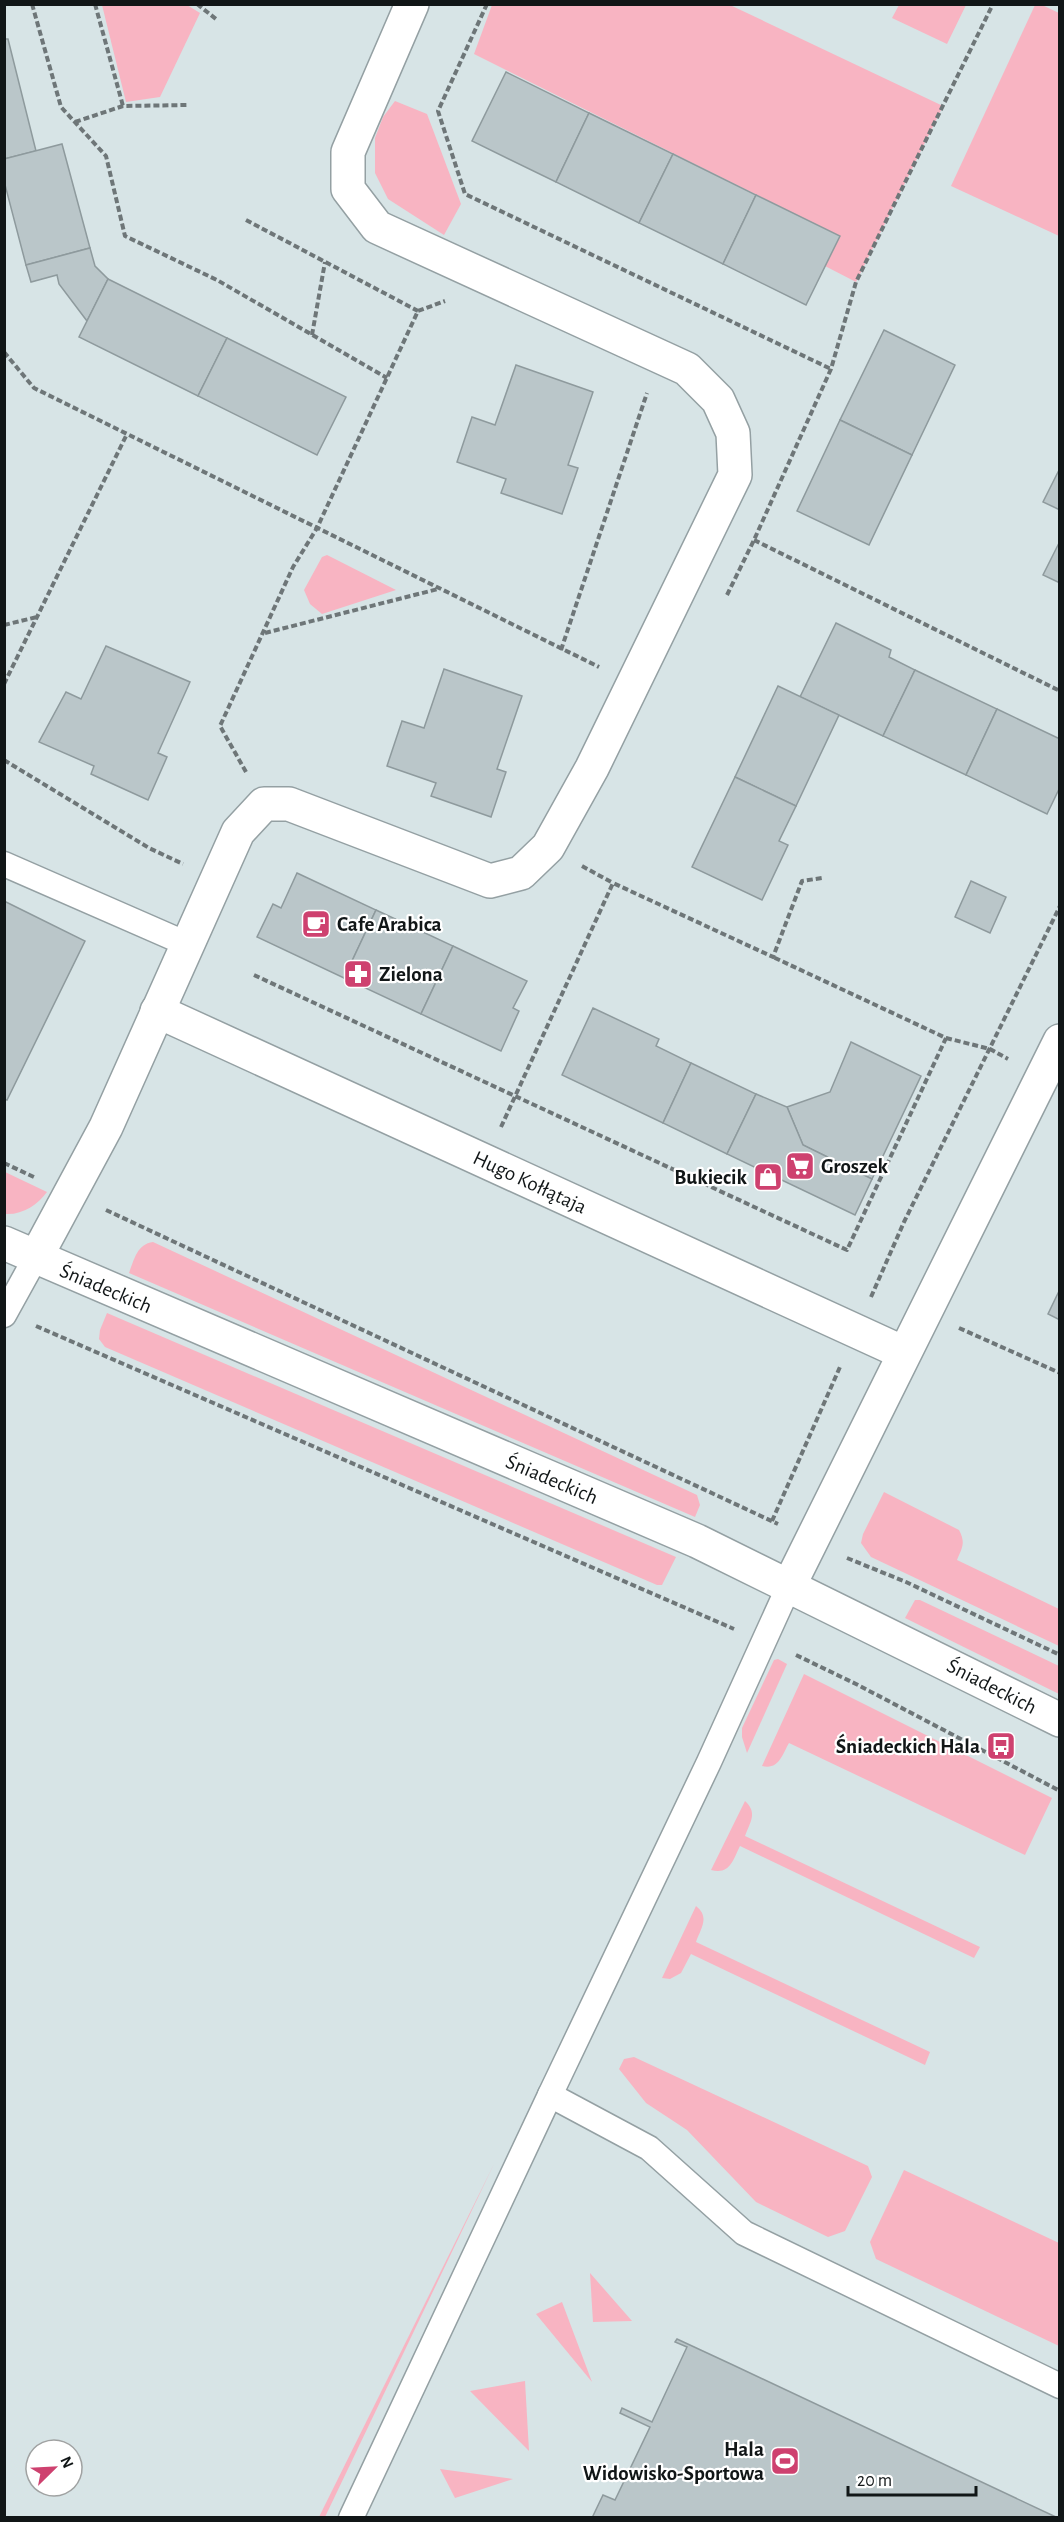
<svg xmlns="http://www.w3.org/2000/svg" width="1064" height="2522" viewBox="0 0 1064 2522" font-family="'Alegreya Sans',sans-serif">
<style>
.green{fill:#f8b4c2}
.building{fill:#bac6c9;stroke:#8e9a9d;stroke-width:1.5}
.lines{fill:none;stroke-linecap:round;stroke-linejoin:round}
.lane-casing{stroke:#94a0a3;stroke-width:27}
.street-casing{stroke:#94a0a3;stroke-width:36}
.secondary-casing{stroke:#94a0a3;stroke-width:36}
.path{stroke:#6e7678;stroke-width:4;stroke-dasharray:6 3;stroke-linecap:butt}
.lane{stroke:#fff;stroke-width:24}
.street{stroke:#fff;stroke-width:33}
.secondary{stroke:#fff;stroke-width:33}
.labels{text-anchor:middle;stroke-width:4.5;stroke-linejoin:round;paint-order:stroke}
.poi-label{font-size:21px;font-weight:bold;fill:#111617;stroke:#fff;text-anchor:start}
.street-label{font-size:21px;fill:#111617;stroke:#fff}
</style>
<rect width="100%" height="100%" fill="#d7e4e6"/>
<g class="green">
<polygon points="102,5 187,5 200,13 160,97 126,102"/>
<polygon points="492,5 730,5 943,106 856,282 825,266 839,236 474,54"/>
<polygon points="899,5 899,4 966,5 947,44 892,18"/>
<polygon points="1035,5 1042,5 1059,13 1059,236 951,186"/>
<polygon points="395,101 427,114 461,204 444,235 388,199 375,173 375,138 383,117"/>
<polygon points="327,555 333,558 396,590 322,614 310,604 304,590 322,557"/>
<path d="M 4,1172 L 5,1172 L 47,1192 C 37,1205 23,1215 5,1214 Z"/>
<path d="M 153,1242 L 697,1495 L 700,1505 L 695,1517 L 129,1273 C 134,1260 137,1244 153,1242 Z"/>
<polygon points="107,1313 676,1557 662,1585 657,1585 105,1347 99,1339 100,1330"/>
<path d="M 884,1492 L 959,1530 C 966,1543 962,1548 957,1560 L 1059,1609 L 1059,1646 L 871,1557 L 861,1543 L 863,1534 Z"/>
<polygon points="915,1600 920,1600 1059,1666 1059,1694 905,1618"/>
<polygon points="778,1659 787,1664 747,1753 742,1737 742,1728 774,1660"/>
<path d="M 804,1674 L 1052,1798 L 1025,1855 L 789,1743 C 782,1755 779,1770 762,1766 Z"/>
<path d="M 745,1801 C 758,1813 750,1822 745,1836 L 980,1947 L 974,1958 L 740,1846 C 733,1860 730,1875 711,1870 Z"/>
<path d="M 696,1906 C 710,1917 701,1928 696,1942 L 930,2052 L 925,2065 L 691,1954 L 681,1973 L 670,1979 L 662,1978 Z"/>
<polygon points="634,2057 868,2166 872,2177 845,2231 828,2237 756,2202 687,2130 646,2103 619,2069 624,2059"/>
<polygon points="494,2164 325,2517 319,2517"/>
<polygon points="904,2170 1059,2243 1059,2346 876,2259 870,2242"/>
<polygon points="590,2273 632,2321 593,2322"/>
<polygon points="562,2302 592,2382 536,2314"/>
<polygon points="525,2381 529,2451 470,2391"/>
<polygon points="440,2469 513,2479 455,2498"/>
</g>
<g class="building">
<polygon points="4,39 8,39 36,151 4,159"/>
<polygon points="506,72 589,113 556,182 472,141"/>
<polygon points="589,113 673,154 639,223 556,182"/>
<polygon points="62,144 90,248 26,265 4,181 4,159"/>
<polygon points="673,154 756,195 723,264 639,223"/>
<polygon points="756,195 840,236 806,305 723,264"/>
<polygon points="90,248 95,266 108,279 87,321 59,284 57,275 31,282 26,265"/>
<polygon points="108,279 227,338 198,396 79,337"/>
<polygon points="884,330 955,365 912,455 840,420"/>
<polygon points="227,338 346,397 317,455 198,396"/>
<polygon points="516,365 593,392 568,465 578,468 562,514 501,493 506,479 457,462 472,417 495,425"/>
<polygon points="840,420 912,455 869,545 797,511"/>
<polygon points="1060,468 1060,510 1043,502"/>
<polygon points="1060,541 1060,583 1043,575"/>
<polygon points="836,623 891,650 889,657 915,670 883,736 800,697"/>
<polygon points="106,646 190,682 158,753 167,757 148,800 91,774 94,766 39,742 66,692 81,699"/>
<polygon points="444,669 522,696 497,769 506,772 491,817 431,796 436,783 387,766 402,721 424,728"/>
<polygon points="915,670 997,709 966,775 883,736"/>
<polygon points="778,686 839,715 796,806 735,777"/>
<polygon points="997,709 1060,739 1060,787 1047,814 966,775"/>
<polygon points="735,777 796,806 779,841 788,845 762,900 692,867"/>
<polygon points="297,873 376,910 344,978 257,937 273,904 281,908"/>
<polygon points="971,881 1006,897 990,933 955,917"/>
<polygon points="4,901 85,941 7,1100 4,1099"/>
<polygon points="376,910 453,946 421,1014 344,978"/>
<polygon points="453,946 527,981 513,1008 519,1011 501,1051 421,1014"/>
<polygon points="593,1008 659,1039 656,1046 691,1063 663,1123 562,1075"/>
<polygon points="851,1042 921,1076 872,1179 803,1145 787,1107 830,1092"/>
<polygon points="691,1063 756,1094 727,1154 663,1123"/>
<polygon points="756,1094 787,1107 803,1145 872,1179 855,1215 727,1154"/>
<polygon points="1060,1289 1060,1320 1048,1314"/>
<polygon points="677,2339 733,2365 1058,2518 592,2518 603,2495 615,2500 650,2427 620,2413 622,2408 652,2422 687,2347 675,2342"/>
</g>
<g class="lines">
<g class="lane-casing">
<g id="lane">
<polyline points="4,864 187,944"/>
<polyline points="4,1315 36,1257"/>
<polyline points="789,1586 709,1762 550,2095 649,2148 744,2233 1060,2386"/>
<polyline points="351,2518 550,2095"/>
</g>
</g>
<g class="street-casing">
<g id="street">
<polyline points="157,1011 904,1353"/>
<polyline points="36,1257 106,1127 238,832 264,804 289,804 490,881 521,873 548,847 592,768 735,475 733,433 718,400 687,369 377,227 348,189 348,152 412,4"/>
<polyline points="789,1586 1060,1041"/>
</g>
</g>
<g class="secondary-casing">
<polyline id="secondary" points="4,1243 697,1541 1060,1720"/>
</g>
<g class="path">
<polyline points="32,4 61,107 106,156 125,236 217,280 387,378"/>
<polyline points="95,4 123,106"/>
<polyline points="197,4 216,19"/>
<polyline points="487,4 438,111 465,194 831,369"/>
<polyline points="75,122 123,106 187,105"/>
<polyline points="246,220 418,311"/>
<polyline points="312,335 325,262"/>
<polyline points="4,352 34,388 599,667"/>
<polyline points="754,540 1060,691"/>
<polyline points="727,595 754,540 831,369 856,282 993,4"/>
<polyline points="4,625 37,617"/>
<polyline points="265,633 438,589"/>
<polyline points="561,650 647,393"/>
<polyline points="4,684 127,434"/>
<polyline points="4,760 149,848 183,864"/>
<polyline points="246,772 220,726 293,567 317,528 418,311 445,301"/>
<polyline points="582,866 613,883"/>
<polyline points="254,975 847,1250 946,1038 773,957"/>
<polyline points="946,1038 990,1049 1008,1059"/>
<polyline points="501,1127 613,883 773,957 802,881 822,878"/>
<polyline points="4,1163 36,1178"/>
<polyline points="106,1210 778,1524"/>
<polyline points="871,1297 904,1222 1060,906"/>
<polyline points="36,1326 734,1629"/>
<polyline points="959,1328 1060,1373"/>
<polyline points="772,1521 840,1367"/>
<polyline points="847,1558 906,1582 1060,1655"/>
<polyline points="796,1655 856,1684 1060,1791"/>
</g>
<use href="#lane" class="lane"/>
<use href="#street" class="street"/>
<use href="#secondary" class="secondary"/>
</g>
<defs>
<g id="cafe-square" transform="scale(1.5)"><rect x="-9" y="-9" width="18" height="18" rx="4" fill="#ce416f" stroke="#fff"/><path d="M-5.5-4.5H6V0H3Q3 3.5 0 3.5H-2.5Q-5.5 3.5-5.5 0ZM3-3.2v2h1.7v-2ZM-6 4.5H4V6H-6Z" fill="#fff"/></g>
<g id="pharmacy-square" transform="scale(1.5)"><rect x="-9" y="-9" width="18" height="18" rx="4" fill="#ce416f" stroke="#fff"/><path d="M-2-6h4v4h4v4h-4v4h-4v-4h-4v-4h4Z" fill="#fff"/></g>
<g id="supermarket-square" transform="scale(1.5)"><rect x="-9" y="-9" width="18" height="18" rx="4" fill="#ce416f" stroke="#fff"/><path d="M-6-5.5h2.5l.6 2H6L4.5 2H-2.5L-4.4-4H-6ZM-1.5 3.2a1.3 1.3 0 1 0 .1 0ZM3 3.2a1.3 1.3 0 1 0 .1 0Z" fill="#fff"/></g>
<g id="shop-square" transform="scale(1.5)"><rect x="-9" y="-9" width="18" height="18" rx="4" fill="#ce416f" stroke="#fff"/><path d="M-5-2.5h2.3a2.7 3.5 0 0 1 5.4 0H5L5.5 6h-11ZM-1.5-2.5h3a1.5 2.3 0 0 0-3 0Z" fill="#fff"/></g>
<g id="bus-square" transform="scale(1.5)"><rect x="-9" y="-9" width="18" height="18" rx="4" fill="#ce416f" stroke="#fff"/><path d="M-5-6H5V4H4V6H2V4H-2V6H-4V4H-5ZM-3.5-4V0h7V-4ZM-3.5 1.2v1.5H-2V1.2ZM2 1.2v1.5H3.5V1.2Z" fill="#fff"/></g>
<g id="stadium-square" transform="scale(1.5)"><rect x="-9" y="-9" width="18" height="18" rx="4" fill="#ce416f" stroke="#fff"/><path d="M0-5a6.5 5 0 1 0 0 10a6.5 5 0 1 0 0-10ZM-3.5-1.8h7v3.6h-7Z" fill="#fff"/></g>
</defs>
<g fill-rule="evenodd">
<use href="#cafe-square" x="316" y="924"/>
<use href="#pharmacy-square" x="358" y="974"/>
<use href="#supermarket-square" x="800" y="1166"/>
<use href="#shop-square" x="768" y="1177"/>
<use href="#bus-square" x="1001" y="1746"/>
<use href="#stadium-square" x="785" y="2461"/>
</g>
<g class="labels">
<g class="poi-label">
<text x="337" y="931">Cafe Arabica</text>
<text x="379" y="981">Zielona</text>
<text x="821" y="1173">Groszek</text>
<text x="747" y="1184" text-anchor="end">Bukiecik</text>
<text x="980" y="1753" text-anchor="end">Śniadeckich Hala</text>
<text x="764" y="2456" text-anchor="end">Hala<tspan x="764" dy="24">Widowisko-Sportowa</tspan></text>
</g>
<g class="street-label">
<text transform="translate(530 1182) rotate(25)" y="7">Hugo Kołłątaja</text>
<text transform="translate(106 1288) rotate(23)" y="7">Śniadeckich</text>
<text transform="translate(552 1479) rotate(23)" y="7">Śniadeckich</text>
<text transform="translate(992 1686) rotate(27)" y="7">Śniadeckich</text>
</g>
</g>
<rect width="1064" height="2522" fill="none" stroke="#111617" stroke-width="12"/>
<g transform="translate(54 2468) rotate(66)"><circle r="28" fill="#ffffff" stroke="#a0a2a2" stroke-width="1.5"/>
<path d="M0-4.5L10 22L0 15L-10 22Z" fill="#ce416f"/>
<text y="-9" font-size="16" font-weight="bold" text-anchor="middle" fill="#111617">N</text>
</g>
<path d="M848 2486v9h128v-9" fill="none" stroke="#111617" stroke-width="3"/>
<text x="857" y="2486" font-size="18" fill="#111617" stroke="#ffffff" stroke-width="4.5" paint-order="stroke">20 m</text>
</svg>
